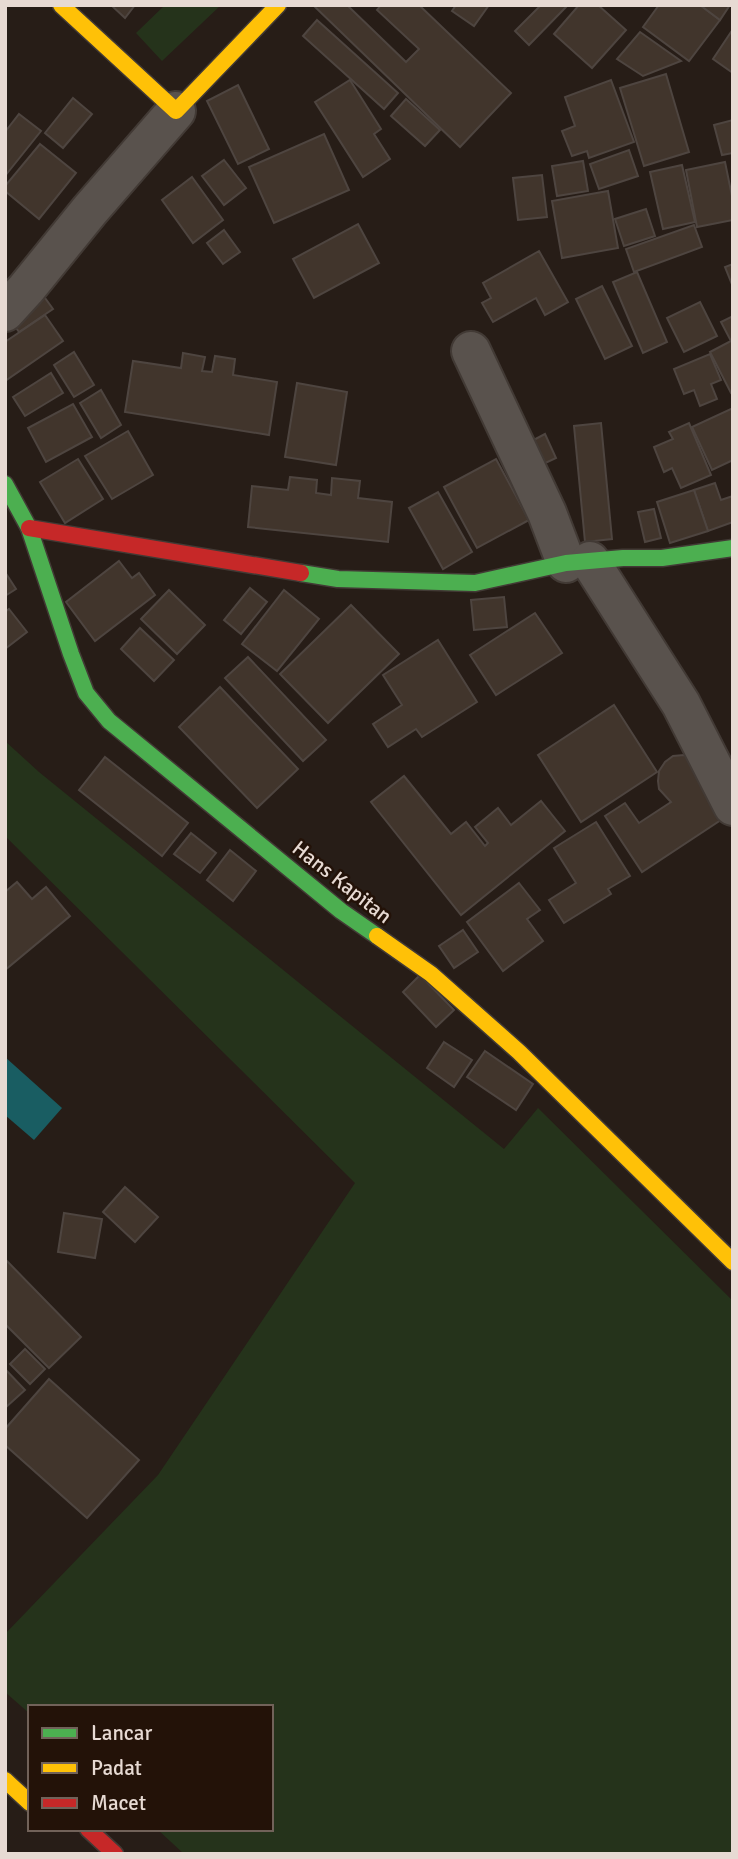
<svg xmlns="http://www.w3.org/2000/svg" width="738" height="1859" viewBox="0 0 738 1859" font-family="Signika,sans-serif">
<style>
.green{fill:#25331b}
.water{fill:#195d62}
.building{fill:#41352c;stroke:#4e4540;stroke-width:2}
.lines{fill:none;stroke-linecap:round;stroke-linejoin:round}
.street-casing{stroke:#423a35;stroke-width:42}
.fast-casing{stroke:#423a35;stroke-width:19}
.slow-casing{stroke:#423a35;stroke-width:19}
.jam-casing{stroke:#423a35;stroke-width:19}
.street{stroke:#59524d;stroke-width:38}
.fast{stroke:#4caf50;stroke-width:16}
.slow{stroke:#ffc107;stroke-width:16}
.jam{stroke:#c62828;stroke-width:16}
.labels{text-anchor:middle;stroke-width:5;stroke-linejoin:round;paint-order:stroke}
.street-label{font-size:21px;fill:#e7dad3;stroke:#231208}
</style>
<rect width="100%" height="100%" fill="#271d17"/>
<g class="green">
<polygon points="165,5 221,5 162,61 136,33"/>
<polygon points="5,741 39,772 504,1149 538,1108 733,1301 733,1854 184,1854 157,1829 271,1829 271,1707 30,1707 30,1714 5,1692 5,1634 158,1475 355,1183 5,836"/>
</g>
<polygon class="water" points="5,1057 62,1108 34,1140 5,1115"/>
<g class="building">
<polygon points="111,5 135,5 125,18"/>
<polygon points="313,5 347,5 406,62 419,49 377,10 381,5 419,5 511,93 460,147"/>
<polygon points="456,5 489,5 474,26 452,11"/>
<polygon points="541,5 568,5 529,45 515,31"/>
<polygon points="579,5 598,5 626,30 592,68 554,34"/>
<polygon points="659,5 700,5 720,20 689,61 643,27"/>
<polygon points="700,5 730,5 720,20"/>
<polygon points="317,20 398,93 384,109 303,36"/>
<polygon points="733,29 733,73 713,59"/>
<polygon points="640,32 681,61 643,76 617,59"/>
<polygon points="666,74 689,152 644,166 620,88"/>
<polygon points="350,80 381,129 374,134 390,159 363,177 315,102"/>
<polygon points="611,80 634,142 589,158 587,151 572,156 562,131 575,126 565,97"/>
<polygon points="238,85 269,149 238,164 207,101"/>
<polygon points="73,98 92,114 63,148 45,133"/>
<polygon points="406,99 440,130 425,146 391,116"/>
<polygon points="19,114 41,131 5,176 5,132"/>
<polygon points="733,120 733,153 722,155 714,125"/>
<polygon points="324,134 349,190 274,223 249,167"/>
<polygon points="40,144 76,173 39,219 5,191 5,186"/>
<polygon points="629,150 638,176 599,189 590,164"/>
<polygon points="224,160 246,188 224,205 202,176"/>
<polygon points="583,161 588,191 557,196 552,166"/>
<polygon points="725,162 733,201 733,220 697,227 686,170"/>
<polygon points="682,165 695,222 663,229 650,172"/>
<polygon points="542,175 547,217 518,220 513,178"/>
<polygon points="192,177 223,220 193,243 162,200"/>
<polygon points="608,191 618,248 562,258 552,201"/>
<polygon points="646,209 655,236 624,246 615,219"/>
<polygon points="358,224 379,263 314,298 293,259"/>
<polygon points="694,225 702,247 634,272 626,249"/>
<polygon points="224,230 240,252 223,264 207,243"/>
<polygon points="539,251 568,302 545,315 536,298 493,322 482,303 491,298 483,283"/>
<polygon points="733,264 733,287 725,267"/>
<polygon points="637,272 667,342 643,353 613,282"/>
<polygon points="602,286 632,346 605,359 576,299"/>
<polygon points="40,291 53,309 19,332 6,314"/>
<polygon points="700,302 717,336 684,352 667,318"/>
<polygon points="45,315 63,341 5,381 5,342"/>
<polygon points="733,316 733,392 731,393 710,352 731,341 721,322"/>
<polygon points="74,352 94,385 74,397 54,365"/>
<polygon points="183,353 205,357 202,371 212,372 215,356 235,359 233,375 277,382 269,435 125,412 133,361 181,368"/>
<polygon points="710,354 721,380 711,384 717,399 700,406 694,390 684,394 674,369"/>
<polygon points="51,373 63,393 25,416 13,397"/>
<polygon points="297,383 347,392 336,465 285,457"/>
<polygon points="101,390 121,425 101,438 80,403"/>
<polygon points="73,404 92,437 46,462 28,428"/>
<polygon points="733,408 733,460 712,470 692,427"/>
<polygon points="601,423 612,539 585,542 574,426"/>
<polygon points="689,423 711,475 681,488 672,468 664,472 654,447 673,439 669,432"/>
<polygon points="128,431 153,475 112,499 85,456"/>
<polygon points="545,434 556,458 537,467 526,444"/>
<polygon points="78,459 103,499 65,523 40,482"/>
<polygon points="496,459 529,520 477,548 444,487"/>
<polygon points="290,477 317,480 316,493 331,495 332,478 360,481 358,498 392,502 388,542 248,527 252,486 288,490"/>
<polygon points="715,483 721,500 733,496 733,522 708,531 694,490"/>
<polygon points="694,490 708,531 670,543 657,502"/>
<polygon points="438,492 472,552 443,569 409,508"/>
<polygon points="654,509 661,538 645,542 638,512"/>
<polygon points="119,561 132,578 139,573 155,595 95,641 66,602"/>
<polygon points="5,572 16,589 5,596"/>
<polygon points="250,588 267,602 241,634 224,620"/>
<polygon points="169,590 205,625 177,654 141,619"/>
<polygon points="284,590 319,619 277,671 242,644"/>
<polygon points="504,597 507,627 474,630 471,600"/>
<polygon points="351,605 399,654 328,723 280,674"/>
<polygon points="9,609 27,632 5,649 5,612"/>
<polygon points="535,613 562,653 496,695 470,655"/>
<polygon points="140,628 174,660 154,681 121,649"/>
<polygon points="438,640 477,702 422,737 416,729 388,747 373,724 402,705 383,675"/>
<polygon points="248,657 326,740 303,761 225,678"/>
<polygon points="220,687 298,769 257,808 179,727"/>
<polygon points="614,705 657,772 581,822 538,755"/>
<polygon points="684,755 693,757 730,814 642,872 605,816 625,803 639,823 671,802 659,789 658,781 659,771 665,762 673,756"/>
<polygon points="105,757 188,823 162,856 79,790"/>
<polygon points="404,776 451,834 466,822 485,846 488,843 475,827 498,808 511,825 541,801 565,831 461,915 371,802"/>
<polygon points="596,822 630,876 608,889 611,894 564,923 549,900 576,883 554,848"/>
<polygon points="191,833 216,853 200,873 174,854"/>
<polygon points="230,850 256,871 233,901 207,880"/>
<polygon points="17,882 32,899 46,887 70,916 5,970 5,892"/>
<polygon points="519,883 540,910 527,919 543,941 503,971 467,922"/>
<polygon points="463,930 478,952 454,968 439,946"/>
<polygon points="420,975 454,1010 436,1027 403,992"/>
<polygon points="444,1042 472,1060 454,1087 427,1068"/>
<polygon points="485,1051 533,1084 516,1110 467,1077"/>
<polygon points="125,1187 158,1217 135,1242 103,1212"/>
<polygon points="64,1213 102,1219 95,1258 58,1252"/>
<polygon points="5,1259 81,1337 49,1368 5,1324"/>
<polygon points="25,1349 45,1369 30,1384 10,1364"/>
<polygon points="5,1369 25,1390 5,1408"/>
<polygon points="49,1379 139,1460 87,1518 5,1445 5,1429"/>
</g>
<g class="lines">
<g class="street-casing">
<g id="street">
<polyline points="5,312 26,289 90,210 176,111"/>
<polyline points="471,351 547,513 566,563"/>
<polyline points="590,561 681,704 733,806"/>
</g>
</g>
<g class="fast-casing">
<g id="fast">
<polyline points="5,484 29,528 71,654 86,693 109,721 341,911 377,936"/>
<polyline points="301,573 338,579 475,583 566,563 623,558 662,558 733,548"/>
</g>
</g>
<g class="slow-casing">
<g id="slow">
<polyline points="61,5 176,111 278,5"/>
<polyline points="377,936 431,974 519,1052 733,1262"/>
<polyline points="5,1780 30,1803"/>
</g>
</g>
<g class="jam-casing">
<g id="jam">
<polyline points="29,528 301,573"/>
<polyline points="88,1829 115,1854"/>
</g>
</g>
<use href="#street" class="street"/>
<use href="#fast" class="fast"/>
<use href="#slow" class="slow"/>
<use href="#jam" class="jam"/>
</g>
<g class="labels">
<g class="street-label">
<text transform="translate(342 882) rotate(38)" y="7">Hans Kapitan</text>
</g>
</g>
<rect width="738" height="1859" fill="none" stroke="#e7dad3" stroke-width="14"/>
<rect x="28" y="1705" width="245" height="126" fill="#231208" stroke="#716259" stroke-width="2"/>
<rect x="42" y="1728" width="35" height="10" fill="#4caf50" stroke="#716259" stroke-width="2"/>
<text x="91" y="1740" font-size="21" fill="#e7dad3">Lancar</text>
<rect x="42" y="1763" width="35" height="10" fill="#ffc107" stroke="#716259" stroke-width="2"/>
<text x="91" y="1775" font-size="21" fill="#e7dad3">Padat</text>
<rect x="42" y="1798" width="35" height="10" fill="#c62828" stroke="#716259" stroke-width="2"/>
<text x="91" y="1810" font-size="21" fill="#e7dad3">Macet</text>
</svg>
